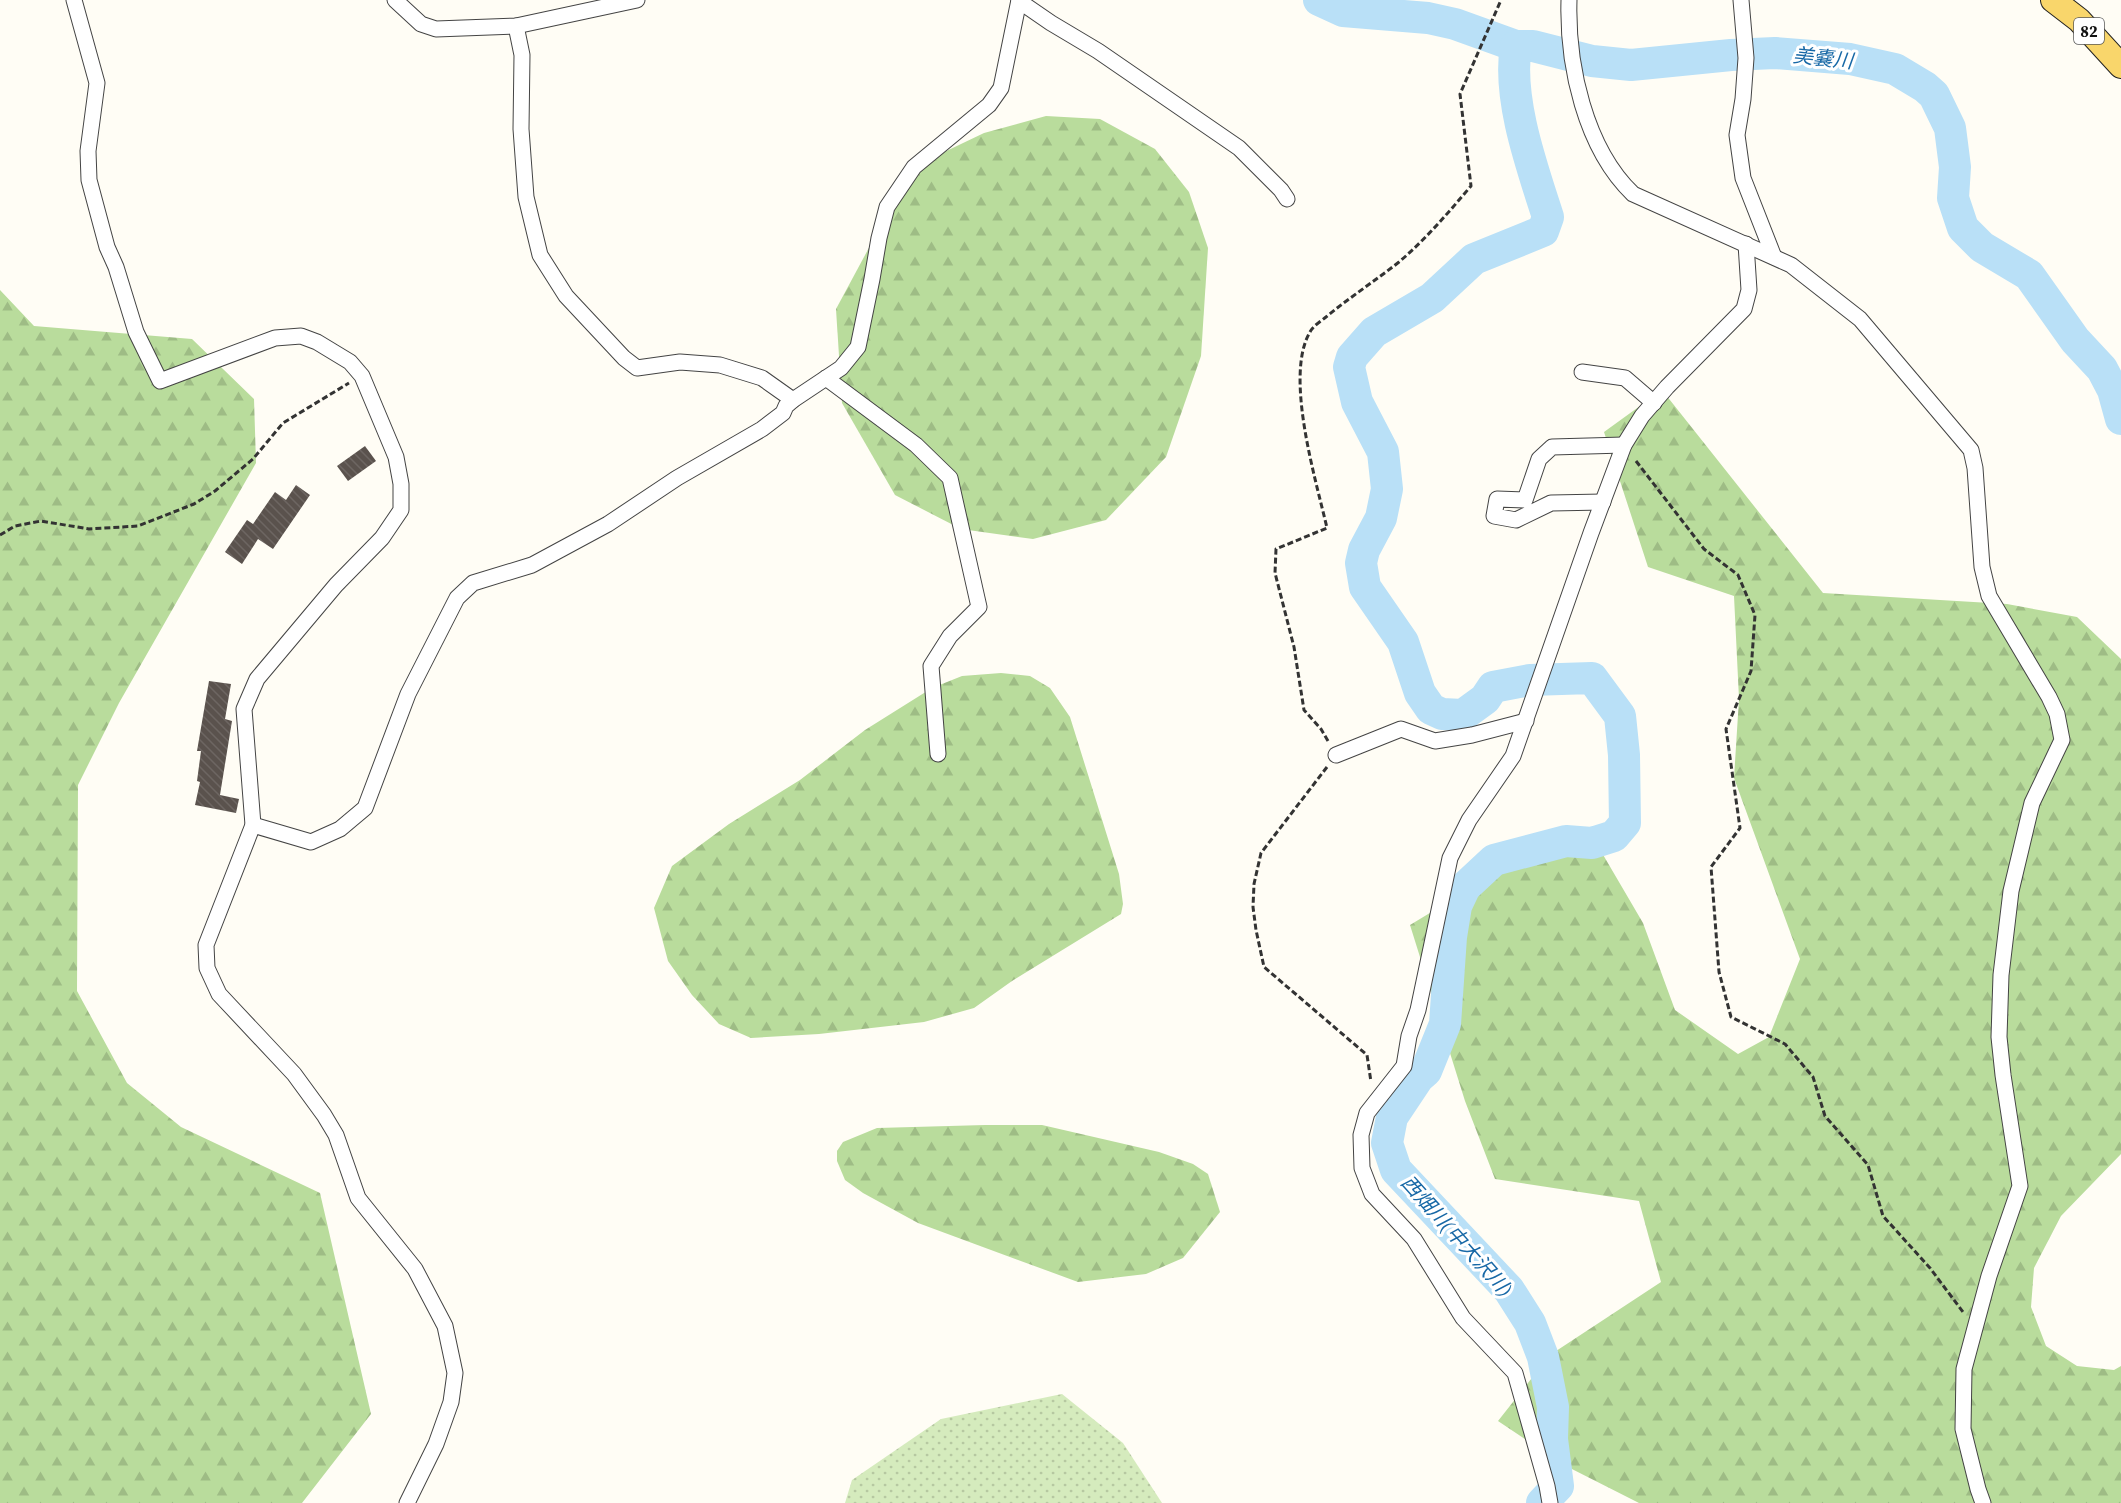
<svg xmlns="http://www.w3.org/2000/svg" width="2121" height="1503" viewBox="0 0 2121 1503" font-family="'Source Serif 4','Noto Sans JP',serif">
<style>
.grass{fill:url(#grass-dots)}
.forest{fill:url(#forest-firs)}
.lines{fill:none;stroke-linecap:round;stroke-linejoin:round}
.river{stroke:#b9e0f7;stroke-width:32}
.building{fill:url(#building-back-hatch)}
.street-casing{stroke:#444;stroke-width:17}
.primary-casing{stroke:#222;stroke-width:26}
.path{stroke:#333;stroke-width:3;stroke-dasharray:6 3;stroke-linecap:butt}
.street{stroke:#fff;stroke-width:15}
.primary{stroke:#f9d66b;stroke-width:24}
.labels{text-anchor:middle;stroke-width:6;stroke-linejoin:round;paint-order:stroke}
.shield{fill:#fff;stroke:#585858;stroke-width:1.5}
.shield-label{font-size:16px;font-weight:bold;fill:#111}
.water-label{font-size:20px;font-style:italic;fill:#1768a6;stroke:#fff}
</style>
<defs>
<pattern id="grass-dots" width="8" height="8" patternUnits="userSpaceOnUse" patternTransform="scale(1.5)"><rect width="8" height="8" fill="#d5ebbd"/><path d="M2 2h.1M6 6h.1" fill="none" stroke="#b6c8a1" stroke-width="1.8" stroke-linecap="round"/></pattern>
<pattern id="forest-firs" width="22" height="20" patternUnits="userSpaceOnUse" patternTransform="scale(1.5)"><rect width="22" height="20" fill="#b9dc9c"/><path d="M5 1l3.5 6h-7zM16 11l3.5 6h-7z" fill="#9ebc85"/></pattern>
<pattern id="building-back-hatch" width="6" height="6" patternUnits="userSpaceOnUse" patternTransform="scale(1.5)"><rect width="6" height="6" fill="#5a524d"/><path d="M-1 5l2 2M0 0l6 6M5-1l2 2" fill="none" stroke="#6d6662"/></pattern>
</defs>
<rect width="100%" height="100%" fill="#fffdf5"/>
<polygon class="grass" points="1062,1394 1123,1443 1162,1503 845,1503 852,1480 941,1419"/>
<g class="forest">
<polygon points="1046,116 1100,119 1155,149 1189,192 1208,248 1201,356 1166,457 1106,520 1033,539 961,529 895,495 842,403 836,309 899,192 938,155 984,133"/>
<polygon points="0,290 34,326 192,339 254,399 256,463 119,703 78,785 77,991 127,1083 181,1127 320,1193 371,1414 302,1503 0,1503"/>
<polygon points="1662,390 1823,593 2007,604 2077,617 2121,659 2121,1154 2061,1216 2034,1268 2031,1307 2046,1346 2077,1366 2114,1370 2121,1366 2121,1503 1639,1503 1562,1464 1498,1421 1550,1355 1661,1282 1639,1201 1495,1179 1465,1101 1410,925 1514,862 1595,841 1643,923 1675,1010 1738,1054 1769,1037 1800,959 1734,778 1739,699 1734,596 1648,567 1604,432"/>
<polygon points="1001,673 1030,676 1050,688 1070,717 1119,874 1123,904 1121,914 1012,981 974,1008 924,1022 819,1034 751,1038 719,1024 692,995 668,961 654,908 672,866 729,824 800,780 865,730 932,688 962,676"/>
<polygon points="985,1125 1042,1125 1159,1152 1193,1164 1208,1174 1220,1212 1183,1258 1146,1274 1078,1282 918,1223 863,1193 845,1180 837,1161 837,1151 843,1142 877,1128"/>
</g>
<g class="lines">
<g class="river">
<polyline points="1319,0 1343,11 1428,18 1455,24 1516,46 1533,46 1592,61 1631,65 1731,55 1775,53 1850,59 1895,69 1925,87 1934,95 1950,128 1955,167 1953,198 1963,228 1982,247 2029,275 2075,340 2102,369 2113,390 2121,419"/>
<path d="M 1516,46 C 1507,98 1532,167 1548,217 L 1543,231 L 1474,259 L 1432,298 L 1374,332 L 1352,357 L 1349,367 L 1357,402 L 1383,452 L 1387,489 L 1381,518 L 1364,550 L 1361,563 L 1365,587 L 1403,642 L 1420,693 L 1431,709 L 1442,714 L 1463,715 L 1485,699 L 1493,687 L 1530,680 L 1592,678 L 1620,716 L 1624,755 L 1625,823 L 1614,836 L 1592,843 L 1566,841 L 1494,860 L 1465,887 L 1456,906 L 1451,937 L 1445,1024 L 1426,1071 L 1418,1078 L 1392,1117 L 1387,1143 L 1396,1170 L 1509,1290 L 1530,1323 L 1543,1357 L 1553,1407 L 1552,1439 L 1558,1486 L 1542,1503"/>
</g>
</g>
<g class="building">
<polygon points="365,446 376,461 348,481 337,466"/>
<polygon points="296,485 310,495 273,549 258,539 242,564 225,552 247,520 253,524 275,492 286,500"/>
<polygon points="209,681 231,684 225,719 232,721 220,795 239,799 236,813 195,805 200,782 197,781 201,751 197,751"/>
</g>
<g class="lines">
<g class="street-casing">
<g id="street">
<polyline points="74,0 97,83 88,151 89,180 107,247 116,267 136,332 160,381 275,338 301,336 317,342 350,362 362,376 396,457 401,484 401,510 382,538 336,585 257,679 244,709 253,825 206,945 207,968 219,994 294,1074 324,1115 336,1135 358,1198 415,1269 445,1326 455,1373 451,1402 436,1444 407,1503"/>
<polyline points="395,0 421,24 436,29 516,26 637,0"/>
<path d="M 1569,0 C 1567,65 1585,148 1633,194 L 1791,265 L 1860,319 L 1971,450 L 1975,468 L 1982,567 L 1989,596 L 2049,697 L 2057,714 L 2062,740 L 2032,803 L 2011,891 L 2001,975 L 1999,1037 L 2003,1075 L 2020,1186 L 1989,1276 L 1964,1369 L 1963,1429 L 1978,1489 L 1983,1503"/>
<polyline points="1741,0 1746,58 1743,99 1737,135 1743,178 1774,257"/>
<polyline points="1019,1 1051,23 1098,51 1239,148 1281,190 1287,199"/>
<polyline points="516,26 522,55 521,129 526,197 540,255 566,296 624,358 637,368 680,362 720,365 762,378 793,400"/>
<polyline points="1582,372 1625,378 1654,403"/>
<polyline points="826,378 916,445 950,478 979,607 950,636 931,666 938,754"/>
<polyline points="1603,502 1551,503 1516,520 1494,516 1497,499 1525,500 1539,459 1552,447 1624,445"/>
<polyline points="1336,755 1401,729 1435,741 1472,735 1526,721"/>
<polyline points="253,825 311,842 340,829 365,808 408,694 457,598 473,583 532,565 608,524 677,478 762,429 783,413 786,406 793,400 841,368 858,347 872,279 879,238 887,207 914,167 989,105 1001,88 1019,0"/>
<polyline points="1550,1503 1547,1486 1515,1373 1463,1318 1414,1239 1372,1194 1362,1168 1361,1135 1367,1113 1404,1066 1409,1036 1418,1010 1450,858 1469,820 1513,756 1591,533 1624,445 1642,416 1667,387 1744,309 1749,290 1746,244"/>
</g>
</g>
<g class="primary-casing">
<polyline id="primary" points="2053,0 2079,20 2121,66"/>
</g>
<g class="path">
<polyline points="1636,461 1704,549 1738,575 1755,615 1751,671 1726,729 1740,828 1711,867 1719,972 1731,1017 1785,1044 1813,1077 1825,1116 1868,1165 1883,1216 1930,1268 1963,1312"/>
<polyline points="0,535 15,526 41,521 89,529 138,526 194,504 215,491 253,459 283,423 349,383"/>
<path d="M 1328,741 L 1321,729 L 1304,710 L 1294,647 L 1275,573 L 1276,549 L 1327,528 C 1316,480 1284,376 1310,332 C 1313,326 1321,321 1326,317 C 1350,297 1375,281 1399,262 C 1426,239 1448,213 1471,186 L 1460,94 L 1501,0"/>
<polyline points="1327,767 1261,853 1254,884 1253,907 1256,930 1264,967 1367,1055 1371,1082"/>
</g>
<use href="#street" class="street"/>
<use href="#primary" class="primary"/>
</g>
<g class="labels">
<rect class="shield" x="2074" y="18" width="30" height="26" rx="4.5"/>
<g class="shield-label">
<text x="2089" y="37">82</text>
</g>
<g class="water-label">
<text transform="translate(1823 58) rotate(6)" y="7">美嚢川</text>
<text transform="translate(1457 1236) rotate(48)" y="7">西畑川(中大沢川)</text>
</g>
</g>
</svg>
